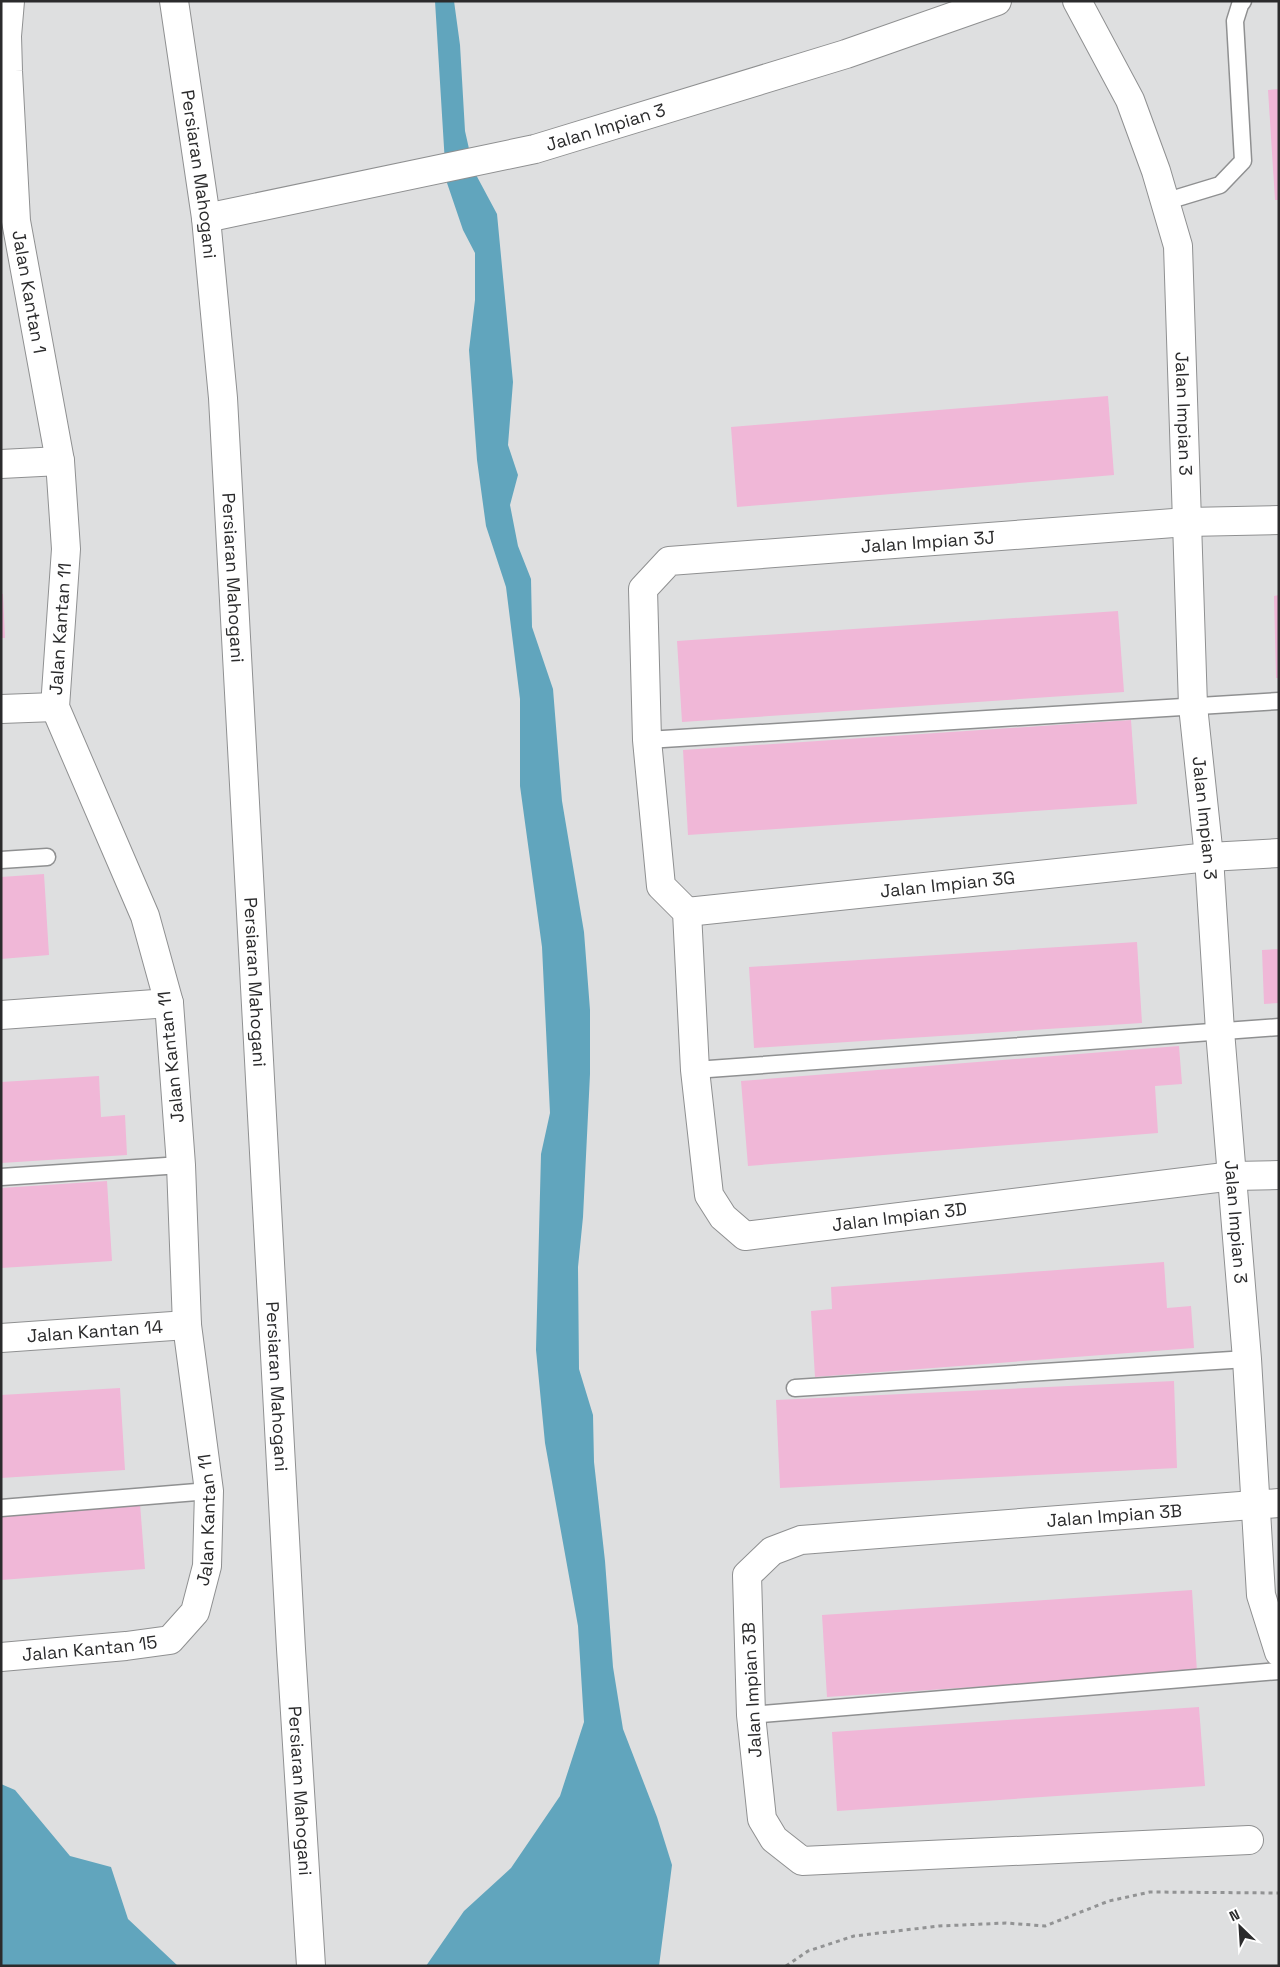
<svg xmlns="http://www.w3.org/2000/svg" width="1280" height="1967" viewBox="0 0 1280 1967" font-family="'Space Grotesk',sans-serif">
<style>
.water{fill:#61a5bd}
.building{fill:#f0b7d7}
.lines{fill:none;stroke-linecap:round;stroke-linejoin:round}
.lane-casing{stroke:#8f9091;stroke-width:19}
.street-casing{stroke:#8f9091;stroke-width:30}
.secondary-casing{stroke:#8f9091;stroke-width:30}
.path{stroke:#929394;stroke-width:3;stroke-dasharray:4 4;stroke-linecap:butt}
.lane{stroke:#fff;stroke-width:16}
.street{stroke:#fff;stroke-width:28}
.secondary{stroke:#fff;stroke-width:28}
.labels{text-anchor:middle;stroke-width:4.5;stroke-linejoin:round;paint-order:stroke}
.street-label{font-size:18px;fill:#2b2b2c;stroke:#fff}
</style>
<rect width="100%" height="100%" fill="#dedfe0"/>
<g class="water">
<polygon points="435,1 454,1 460,45 465,131 474,171 497,214 513,382 508,445 518,475 510,505 518,546 531,579 532,627 553,689 562,801 584,932 590,1010 590,1074 583,1217 578,1267 579,1369 593,1415 594,1462 605,1561 613,1667 623,1729 657,1817 672,1865 659,1966 426,1966 464,1911 511,1868 560,1796 584,1722 578,1626 545,1443 536,1350 541,1154 550,1113 542,947 520,786 520,699 506,587 486,526 477,460 469,350 475,300 475,253 463,230 446,180"/>
<polygon points="1,1784 15,1790 70,1856 111,1867 128,1919 178,1966 1,1966"/>
</g>
<g class="building">
<polygon points="1279,89 1279,200 1275,200 1268,90"/>
<polygon points="1108,396 1114,475 737,507 731,427"/>
<polygon points="1,594 3,594 5,638 1,638"/>
<polygon points="1279,595 1279,678 1276,678 1274,596"/>
<polygon points="1118,611 1124,692 682,722 677,641"/>
<polygon points="1131,720 1137,804 688,835 683,750"/>
<polygon points="44,874 49,955 1,959 1,877"/>
<polygon points="1137,942 1142,1023 754,1048 749,967"/>
<polygon points="1279,949 1279,1003 1264,1004 1262,950"/>
<polygon points="1179,1046 1182,1084 1155,1086 1158,1133 748,1166 741,1081"/>
<polygon points="99,1076 101,1117 125,1115 127,1155 1,1163 1,1082"/>
<polygon points="107,1181 112,1261 1,1268 1,1188"/>
<polygon points="1164,1262 1167,1308 1191,1306 1194,1348 815,1377 811,1311 832,1309 831,1287"/>
<polygon points="1174,1381 1177,1468 780,1488 776,1400"/>
<polygon points="120,1388 125,1470 1,1478 1,1395"/>
<polygon points="139,1490 145,1569 1,1580 1,1500"/>
<polygon points="1192,1590 1197,1672 827,1697 822,1615"/>
<polygon points="1199,1707 1205,1786 837,1811 832,1732"/>
</g>
<g class="lines">
<g class="lane-casing">
<g id="lane">
<polyline points="1164,202 1220,185 1243,161 1235,21 1240,5 1243,1"/>
<polyline points="647,740 1279,701"/>
<polyline points="1,860 47,857"/>
<polyline points="695,1070 1279,1027"/>
<polyline points="1,1177 181,1165"/>
<polyline points="795,1388 1247,1359"/>
<polyline points="1,1508 209,1491"/>
<polyline points="751,1715 1279,1671"/>
</g>
</g>
<g class="street-casing">
<g id="street">
<path id="s1" d="M 1077,1 L 1130,100 L 1156,171 L 1178,246 L 1193,706 L 1209,857 L 1220,1031 L 1247,1359 L 1261,1595 L 1279,1652"/>
<path id="s2" d="M 206,218 L 535,149 L 846,54 L 997,1"/>
<polyline points="1,464 60,461"/>
<path id="s3" d="M 1279,520 L 1187,522 L 669,561 L 643,589 L 647,740 L 661,886 L 687,912 L 695,1070 L 709,1195 L 723,1217 L 745,1236 L 1233,1176 L 1279,1175"/>
<polyline points="1,709 55,707"/>
<path id="s4" d="M 687,912 L 1209,857 L 1279,853"/>
<polyline points="1,1015 169,1003"/>
<path id="s5" d="M 1,1338 L 187,1325"/>
<path id="s6" d="M 1,1657 L 126,1646 L 170,1640 L 195,1612 L 207,1566 L 209,1491 L 187,1325 L 181,1165 L 169,1003 L 145,916 L 55,707 L 66,549 L 60,461 L 16,221 L 8,71 L 7,36 L 10,1"/>
<path id="s7" d="M 1249,1840 L 802,1861 L 774,1839 L 762,1819 L 751,1715 L 747,1575 L 772,1551 L 801,1540 L 1279,1503"/>
</g>
</g>
<g class="secondary-casing">
<g id="secondary">
<path id="s8" d="M 174,1 L 206,218 L 223,398 L 291,1649 L 311,1966"/>
</g>
</g>
<polyline class="path" points="786,1966 808,1951 854,1936 939,1926 1006,1923 1045,1926 1109,1901 1150,1892 1279,1893"/>
<use href="#lane" class="lane"/>
<use href="#street" class="street"/>
<use href="#secondary" class="secondary"/>
</g>
<g class="labels">
<g class="street-label">
<text dy="6" stroke="none"><textPath href="#s2" startOffset="410">Jalan Impian 3</textPath></text>
<text dy="6" stroke="none"><textPath href="#s8" startOffset="175">Persiaran Mahogani</textPath></text>
<text transform="translate(29 292) rotate(80)" y="6">Jalan Kantan 1</text>
<text dy="6" stroke="none"><textPath href="#s1" startOffset="434">Jalan Impian 3</textPath></text>
<text transform="translate(928 542) rotate(-4)" y="6">Jalan Impian 3J</text>
<text dy="6" stroke="none"><textPath href="#s8" startOffset="580">Persiaran Mahogani</textPath></text>
<text dy="6" stroke="none"><textPath href="#s6" startOffset="1216">Jalan Kantan 11</textPath></text>
<text dy="6" stroke="none"><textPath href="#s1" startOffset="839">Jalan Impian 3</textPath></text>
<text dy="6" stroke="none"><textPath href="#s4" startOffset="262">Jalan Impian 3G</textPath></text>
<text dy="6" stroke="none"><textPath href="#s8" startOffset="985">Persiaran Mahogani</textPath></text>
<text transform="translate(171 1057) rotate(-96)" y="6">Jalan Kantan 11</text>
<text dy="6" stroke="none"><textPath href="#s3" startOffset="1479">Jalan Impian 3D</textPath></text>
<text dy="6" stroke="none"><textPath href="#s1" startOffset="1244">Jalan Impian 3</textPath></text>
<text dy="6" stroke="none"><textPath href="#s5" startOffset="94">Jalan Kantan 14</textPath></text>
<text dy="6" stroke="none"><textPath href="#s8" startOffset="1390">Persiaran Mahogani</textPath></text>
<text dy="6" stroke="none"><textPath href="#s7" startOffset="1131">Jalan Impian 3B</textPath></text>
<text dy="6" stroke="none"><textPath href="#s6" startOffset="301">Jalan Kantan 11</textPath></text>
<text dy="6" stroke="none"><textPath href="#s6" startOffset="89">Jalan Kantan 15</textPath></text>
<text transform="translate(752 1690) rotate(-93)" y="6">Jalan Impian 3B</text>
<text dy="6" stroke="none"><textPath href="#s8" startOffset="1795">Persiaran Mahogani</textPath></text>
</g>
</g>
<rect width="1280" height="1967" fill="none" stroke="#2b2b2c" stroke-width="5"/>
<g transform="translate(1240 1927) rotate(335)" stroke="#ffffff" stroke-width="4" paint-order="stroke">
<path d="M0-4L9 19L0 12L-9 19Z" fill="#2b2b2c"/>
<text y="-8" font-size="14" font-weight="bold" text-anchor="middle" fill="#2b2b2c">N</text>
</g>
</svg>
